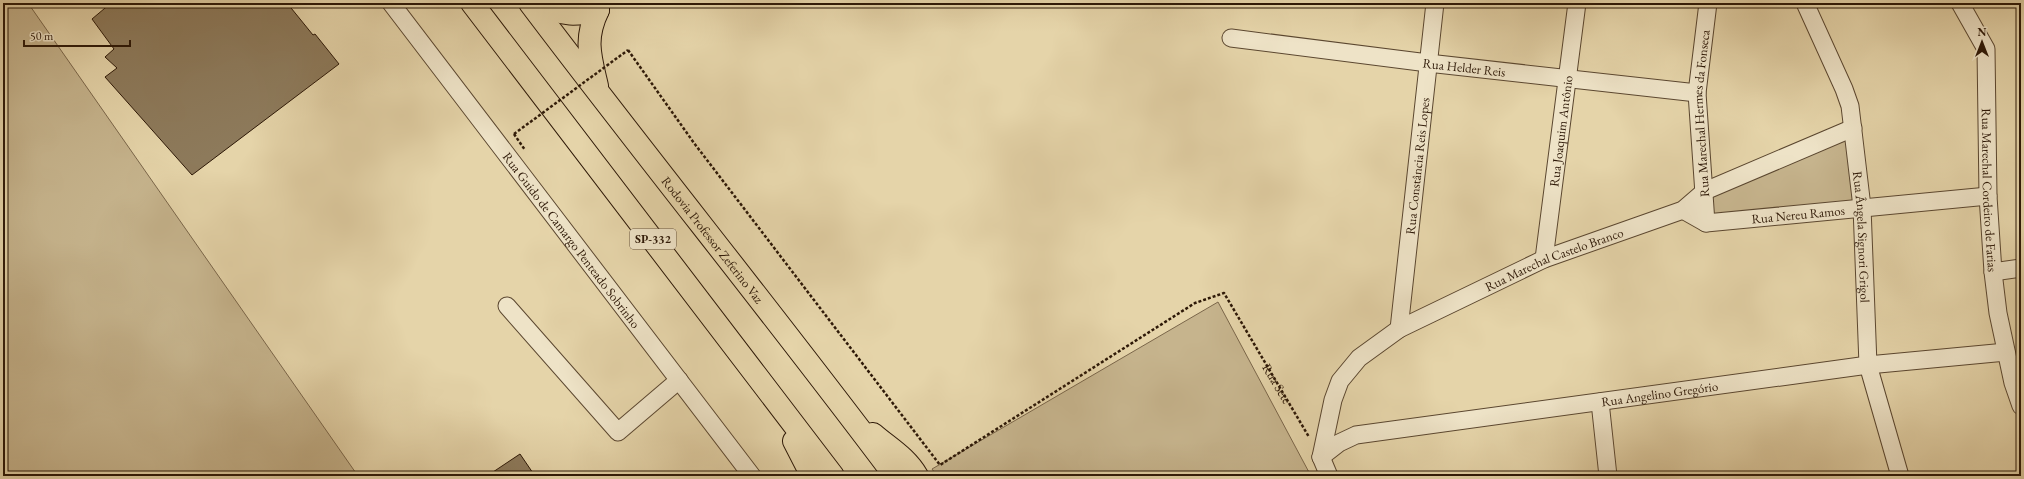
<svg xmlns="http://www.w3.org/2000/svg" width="2024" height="479" viewBox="0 0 2024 479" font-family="'EB Garamond',serif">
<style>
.green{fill:#c6b48d;stroke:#7a664a}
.building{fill:#8d7a5b;stroke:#2d1807}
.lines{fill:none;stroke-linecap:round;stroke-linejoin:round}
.minor-casing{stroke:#5b4730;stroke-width:19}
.highway-casing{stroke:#2d1807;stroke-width:24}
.path{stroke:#2d1807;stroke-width:2.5;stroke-dasharray:3 2;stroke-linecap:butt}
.minor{stroke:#eee3c7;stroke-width:17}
.highway{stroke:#e5d4a9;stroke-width:22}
.path-bridge{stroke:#2d1807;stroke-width:2.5;stroke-dasharray:3 2;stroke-linecap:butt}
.labels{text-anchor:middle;stroke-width:3.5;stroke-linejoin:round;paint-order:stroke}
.shield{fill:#eee3c7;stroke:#675541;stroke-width:1}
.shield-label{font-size:12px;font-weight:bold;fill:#2d1807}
.street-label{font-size:13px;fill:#2d1807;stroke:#eee3c7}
</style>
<rect width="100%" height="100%" fill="#e5d4a9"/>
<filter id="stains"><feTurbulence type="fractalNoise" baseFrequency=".005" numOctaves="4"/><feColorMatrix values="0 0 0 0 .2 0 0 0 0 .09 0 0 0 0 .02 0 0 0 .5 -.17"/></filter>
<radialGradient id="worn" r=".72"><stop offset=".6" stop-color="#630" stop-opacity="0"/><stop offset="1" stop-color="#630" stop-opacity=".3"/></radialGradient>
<g class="green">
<polygon points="3,3 28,3 358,476 3,476"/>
<polygon points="1849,134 1858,203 1712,222 1709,192"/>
<polygon points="1218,302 1311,476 937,476 932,469"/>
</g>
<g class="building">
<polygon points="111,3 287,3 313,35 315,34 339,64 192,175 105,77 117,68 105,57 114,49 92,19"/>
<polygon points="520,454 535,476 487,476"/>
</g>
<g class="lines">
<g class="minor-casing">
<g id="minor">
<path id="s2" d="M 391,3 L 752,476"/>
<path id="s3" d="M 1805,3 L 1844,89 L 1850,106 L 1862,207 L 1868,365 L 1900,476"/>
<path id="s4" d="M 1960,3 L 1986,49 L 1988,196 L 1993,272 L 1998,313 L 2013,383 L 2021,406"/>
<path id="s5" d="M 1231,38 L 1428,63 L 1697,93"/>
<path id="s6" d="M 1683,210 L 1706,223 L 1988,196"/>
<path id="s7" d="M 1706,223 L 1697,93 L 1708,3"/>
<path id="s8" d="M 1544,259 L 1577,3"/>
<polyline points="1993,272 2021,268"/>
<polyline points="507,306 618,432 679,380"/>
<path id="s9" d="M 1399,329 L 1435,3"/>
<polyline points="1600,402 1608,476"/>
<path id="s10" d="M 1321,457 L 1339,443 L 1356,435 L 1868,365 L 2006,352"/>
<path id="s11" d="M 1321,457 L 1333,400 L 1340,381 L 1359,358 L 1399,329 L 1544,259 L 1683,210 L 1705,191 L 1853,128"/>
<polyline points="1321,457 1329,476"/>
</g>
</g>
<g class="highway-casing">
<g id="highway">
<polyline points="472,3 833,476"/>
<path id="s12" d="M 530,3 C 650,162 776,317 895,476"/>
<path d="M 544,3 C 561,17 578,15 598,10"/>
<path d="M 597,86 C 590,56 584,39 598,10"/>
<path d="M 873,434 C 889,448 906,457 917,476"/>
<polyline points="794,441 812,476"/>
</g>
</g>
<g class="path">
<path id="s1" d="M 628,50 L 694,143 L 940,465 L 1195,303 L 1224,293 L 1309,437"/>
<polyline points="514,134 525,150"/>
</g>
<use href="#minor" class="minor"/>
<use href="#highway" class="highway"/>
<polyline class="path-bridge" points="514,134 628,50"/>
</g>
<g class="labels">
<rect class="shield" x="630" y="229" width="46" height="20" rx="3"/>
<g class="shield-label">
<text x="653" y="243">SP-332</text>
</g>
<g class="street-label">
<text dy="5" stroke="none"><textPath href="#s5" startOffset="235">Rua Helder Reis</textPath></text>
<text dy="5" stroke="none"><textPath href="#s7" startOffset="110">Rua Marechal Hermes da Fonseca</textPath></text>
<text dy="5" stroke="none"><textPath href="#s8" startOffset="129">Rua Joaquim Antônio</textPath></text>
<text dy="5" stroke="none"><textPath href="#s9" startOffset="164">Rua Constância Reis Lopes</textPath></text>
<text dy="5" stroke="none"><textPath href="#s4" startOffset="194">Rua Marechal Cordeiro de Farias</textPath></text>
<text dy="5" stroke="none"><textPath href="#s6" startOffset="119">Rua Nereu Ramos</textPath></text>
<text dy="5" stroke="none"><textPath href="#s3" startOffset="244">Rua Ângela Signori Grigol</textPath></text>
<text dy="5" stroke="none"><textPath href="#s2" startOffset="298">Rua Guido de Camargo Penteado Sobrinho</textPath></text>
<text dy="5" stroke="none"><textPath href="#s12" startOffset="299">Rodovia Professor Zeferino Vaz</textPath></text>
<text dy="5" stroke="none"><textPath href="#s11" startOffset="328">Rua Marechal Castelo Branco</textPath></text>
<text dy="5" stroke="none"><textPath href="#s1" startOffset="957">Rua Sete</textPath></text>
<text dy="5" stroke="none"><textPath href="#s10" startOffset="348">Rua Angelino Gregório</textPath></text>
</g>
</g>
<rect width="2024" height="479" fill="none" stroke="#e5d4a9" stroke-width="16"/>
<rect x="4" y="4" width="2016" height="471" fill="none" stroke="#2d1807" stroke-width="2"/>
<rect x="8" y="8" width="2008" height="463" fill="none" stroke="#2d1807"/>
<g transform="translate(1982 42)" stroke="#eee3c7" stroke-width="3" paint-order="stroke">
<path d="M0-3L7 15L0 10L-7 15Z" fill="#2d1807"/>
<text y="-6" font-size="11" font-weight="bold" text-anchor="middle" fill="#2d1807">N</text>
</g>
<path d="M24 40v6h106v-6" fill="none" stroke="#2d1807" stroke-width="2"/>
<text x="30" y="40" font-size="12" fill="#2d1807" stroke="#eee3c7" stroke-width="3" paint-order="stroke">50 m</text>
<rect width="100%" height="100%" filter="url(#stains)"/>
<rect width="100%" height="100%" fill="url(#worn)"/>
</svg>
